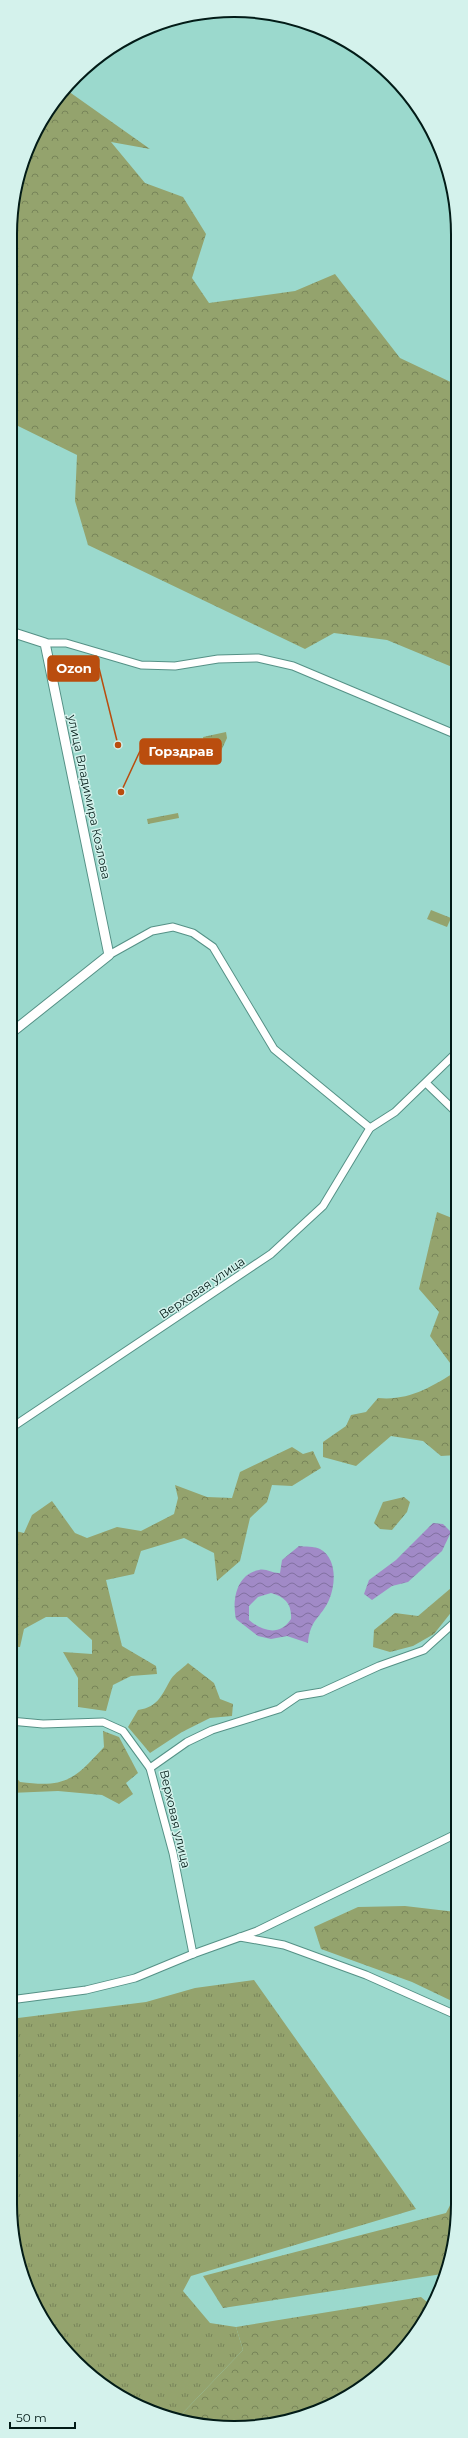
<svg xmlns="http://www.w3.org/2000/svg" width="468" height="2438" viewBox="0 0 468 2438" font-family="Montserrat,sans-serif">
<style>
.grass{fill:url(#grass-tufts)}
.forest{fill:url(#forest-crowns)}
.water{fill:url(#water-waves);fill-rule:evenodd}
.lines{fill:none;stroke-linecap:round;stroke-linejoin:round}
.street-casing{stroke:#559186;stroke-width:9}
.secondary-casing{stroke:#559186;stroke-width:11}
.street{stroke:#fff;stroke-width:7}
.secondary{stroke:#fff;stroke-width:9}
.labels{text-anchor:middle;stroke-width:3;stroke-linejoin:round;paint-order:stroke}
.street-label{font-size:12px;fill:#021b17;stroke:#d4f2ec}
.rim{fill:none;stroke:#021b17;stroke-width:2}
.leader{fill:none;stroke:#ba4d0e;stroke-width:1.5}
.callout-dot{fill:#ba4d0e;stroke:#d4f2ec;stroke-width:1.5}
.callout{fill:#ba4d0e;stroke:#ba4d0e;stroke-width:1.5}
.callout-label{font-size:13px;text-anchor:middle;font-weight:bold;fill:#fff}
</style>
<defs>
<pattern id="grass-tufts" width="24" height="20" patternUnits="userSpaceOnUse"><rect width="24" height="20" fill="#94a36d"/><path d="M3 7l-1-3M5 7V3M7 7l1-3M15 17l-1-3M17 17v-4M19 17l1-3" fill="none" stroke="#778459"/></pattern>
<pattern id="forest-crowns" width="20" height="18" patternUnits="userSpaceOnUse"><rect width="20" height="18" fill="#94a36d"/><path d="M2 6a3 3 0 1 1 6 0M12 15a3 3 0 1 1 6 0" fill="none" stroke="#778459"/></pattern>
<pattern id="water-waves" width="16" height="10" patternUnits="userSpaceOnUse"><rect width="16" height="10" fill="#a18ac7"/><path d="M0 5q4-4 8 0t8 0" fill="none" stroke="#8170a1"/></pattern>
</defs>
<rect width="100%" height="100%" fill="#9bd9cd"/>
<g class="grass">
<polygon points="226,732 227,738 215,764 208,764 203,737"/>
<polygon points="178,813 179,818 148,824 147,819"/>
<polygon points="431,910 451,918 447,927 427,919"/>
<polygon points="254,1980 416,2209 191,2276 183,2291 210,2323 236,2327 243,2350 179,2417 135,2405 75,2362 27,2290 10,2204 10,2019 146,2002 195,1988"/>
</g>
<g class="forest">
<polygon points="68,91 150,149 111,142 145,183 183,197 206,234 192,278 209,303 295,291 335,274 400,358 457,385 457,669 387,640 334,633 305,649 88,545 75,501 77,455 12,423 12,205 40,122"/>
<polygon points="437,1212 457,1220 457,1368 453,1367 430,1336 439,1312 419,1289"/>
<path d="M 457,1371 L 457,1455 L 441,1456 L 423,1441 L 391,1436 L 356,1466 L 323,1457 L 323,1442 L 346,1426 L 351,1415 L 366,1412 L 378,1398 C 409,1401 431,1387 457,1371 Z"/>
<polygon points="292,1447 303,1454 313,1451 321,1468 292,1486 272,1485 267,1502 250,1518 240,1561 217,1581 214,1553 184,1538 141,1551 134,1574 106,1580 122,1646 156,1666 157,1674 131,1676 113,1685 106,1711 78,1707 78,1678 63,1652 92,1654 92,1640 67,1617 46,1617 24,1629 20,1647 11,1647 11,1530 24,1533 32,1515 52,1501 75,1533 87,1538 117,1527 141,1531 174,1514 178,1498 175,1485 207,1497 232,1498 240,1472"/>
<polygon points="404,1497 410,1502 407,1512 392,1530 380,1529 374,1523 383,1502"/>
<polygon points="457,1578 457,1605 434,1634 413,1646 390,1652 373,1647 374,1630 395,1613 418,1616 451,1588"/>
<path d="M 188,1663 L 214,1683 L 220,1699 L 233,1704 L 232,1716 L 210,1718 L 182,1732 L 150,1753 L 128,1727 L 138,1710 C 159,1707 162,1694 171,1679 C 175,1673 183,1668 188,1663 Z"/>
<path d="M 103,1731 L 119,1737 L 138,1773 L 126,1783 L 133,1794 L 119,1804 L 102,1795 L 58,1791 L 10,1793 L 10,1770 L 20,1782 C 65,1788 74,1780 104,1747 Z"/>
<polygon points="405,1906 456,1912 456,2003 412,1982 321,1949 314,1927 358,1907"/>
<polygon points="456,2194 456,2233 442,2274 223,2308 203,2276 446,2213"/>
<polygon points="421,2297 432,2306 428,2316 382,2373 306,2416 220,2428 179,2417 243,2350 236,2327"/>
</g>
<g class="water">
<polygon points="433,1523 443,1524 451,1532 442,1551 408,1582 392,1586 372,1600 364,1594 369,1580 396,1560"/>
<path d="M 299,1546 C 305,1547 314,1546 320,1549 C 337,1558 336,1584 329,1600 C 321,1618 310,1619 308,1643 L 287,1636 L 271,1639 L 258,1636 L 236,1619 C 232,1601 236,1574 259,1570 C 266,1568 273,1574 280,1573 L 282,1560 ZM 271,1593 C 285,1597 292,1604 291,1619 C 280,1636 263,1632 249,1620 L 249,1606 L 258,1597 Z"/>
</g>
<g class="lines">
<g class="street-casing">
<g id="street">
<polyline points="45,643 66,643 141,665 175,666 218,659 258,658 293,666 457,735"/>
<polyline points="109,955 152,931 173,927 193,933 213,947 274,1049 370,1128"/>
<polyline points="426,1083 457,1113"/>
<polyline points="11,1428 271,1254 323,1206 370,1128 395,1112 457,1052"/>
<polyline points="10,1721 43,1724 103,1722 123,1731 150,1768"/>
<polyline points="240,1937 284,1945 366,1975 456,2015"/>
<polyline points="193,1954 173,1853 150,1768 187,1742 212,1730 279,1709 298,1696 322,1692 379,1666 424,1650 457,1620"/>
<polyline points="10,2000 86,1990 135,1978 193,1954 257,1931 456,1834"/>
</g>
</g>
<g class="secondary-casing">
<polyline id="secondary" points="11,1033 109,955 45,643 11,632"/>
</g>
<use href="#street" class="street"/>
<use href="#secondary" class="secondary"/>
</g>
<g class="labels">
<g class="street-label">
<text transform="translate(89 797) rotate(78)" y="4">улица Владимира Козлова</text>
<text transform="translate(202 1288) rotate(-34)" y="4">Верховая улица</text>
<text transform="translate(175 1819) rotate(77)" y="4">Верховая улица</text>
</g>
</g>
<path d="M0 0H468V2438H0ZM234 17H234A217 217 0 0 1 451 234V2204A217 217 0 0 1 234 2421H234A217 217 0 0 1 17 2204V234A217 217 0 0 1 234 17Z" fill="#d4f2ec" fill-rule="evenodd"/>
<path class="rim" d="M234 17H234A217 217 0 0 1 451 234V2204A217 217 0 0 1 234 2421H234A217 217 0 0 1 17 2204V234A217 217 0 0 1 234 17Z"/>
<path class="leader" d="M118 745L99 668M121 792L140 751"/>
<g class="callout-dot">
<circle cx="118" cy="745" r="4"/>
<circle cx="121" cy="792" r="4"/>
</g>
<g class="callout">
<rect x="48" y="656" width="51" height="25" rx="4"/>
<rect x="140" y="739" width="81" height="25" rx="4"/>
</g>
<g class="callout-label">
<text x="74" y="673">Ozon</text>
<text x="181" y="756">Горздрав</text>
</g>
<path d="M10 2422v6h65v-6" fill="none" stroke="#021b17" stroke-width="2"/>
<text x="16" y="2422" font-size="12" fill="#021b17" stroke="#d4f2ec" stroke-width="3" paint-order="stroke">50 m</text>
</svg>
